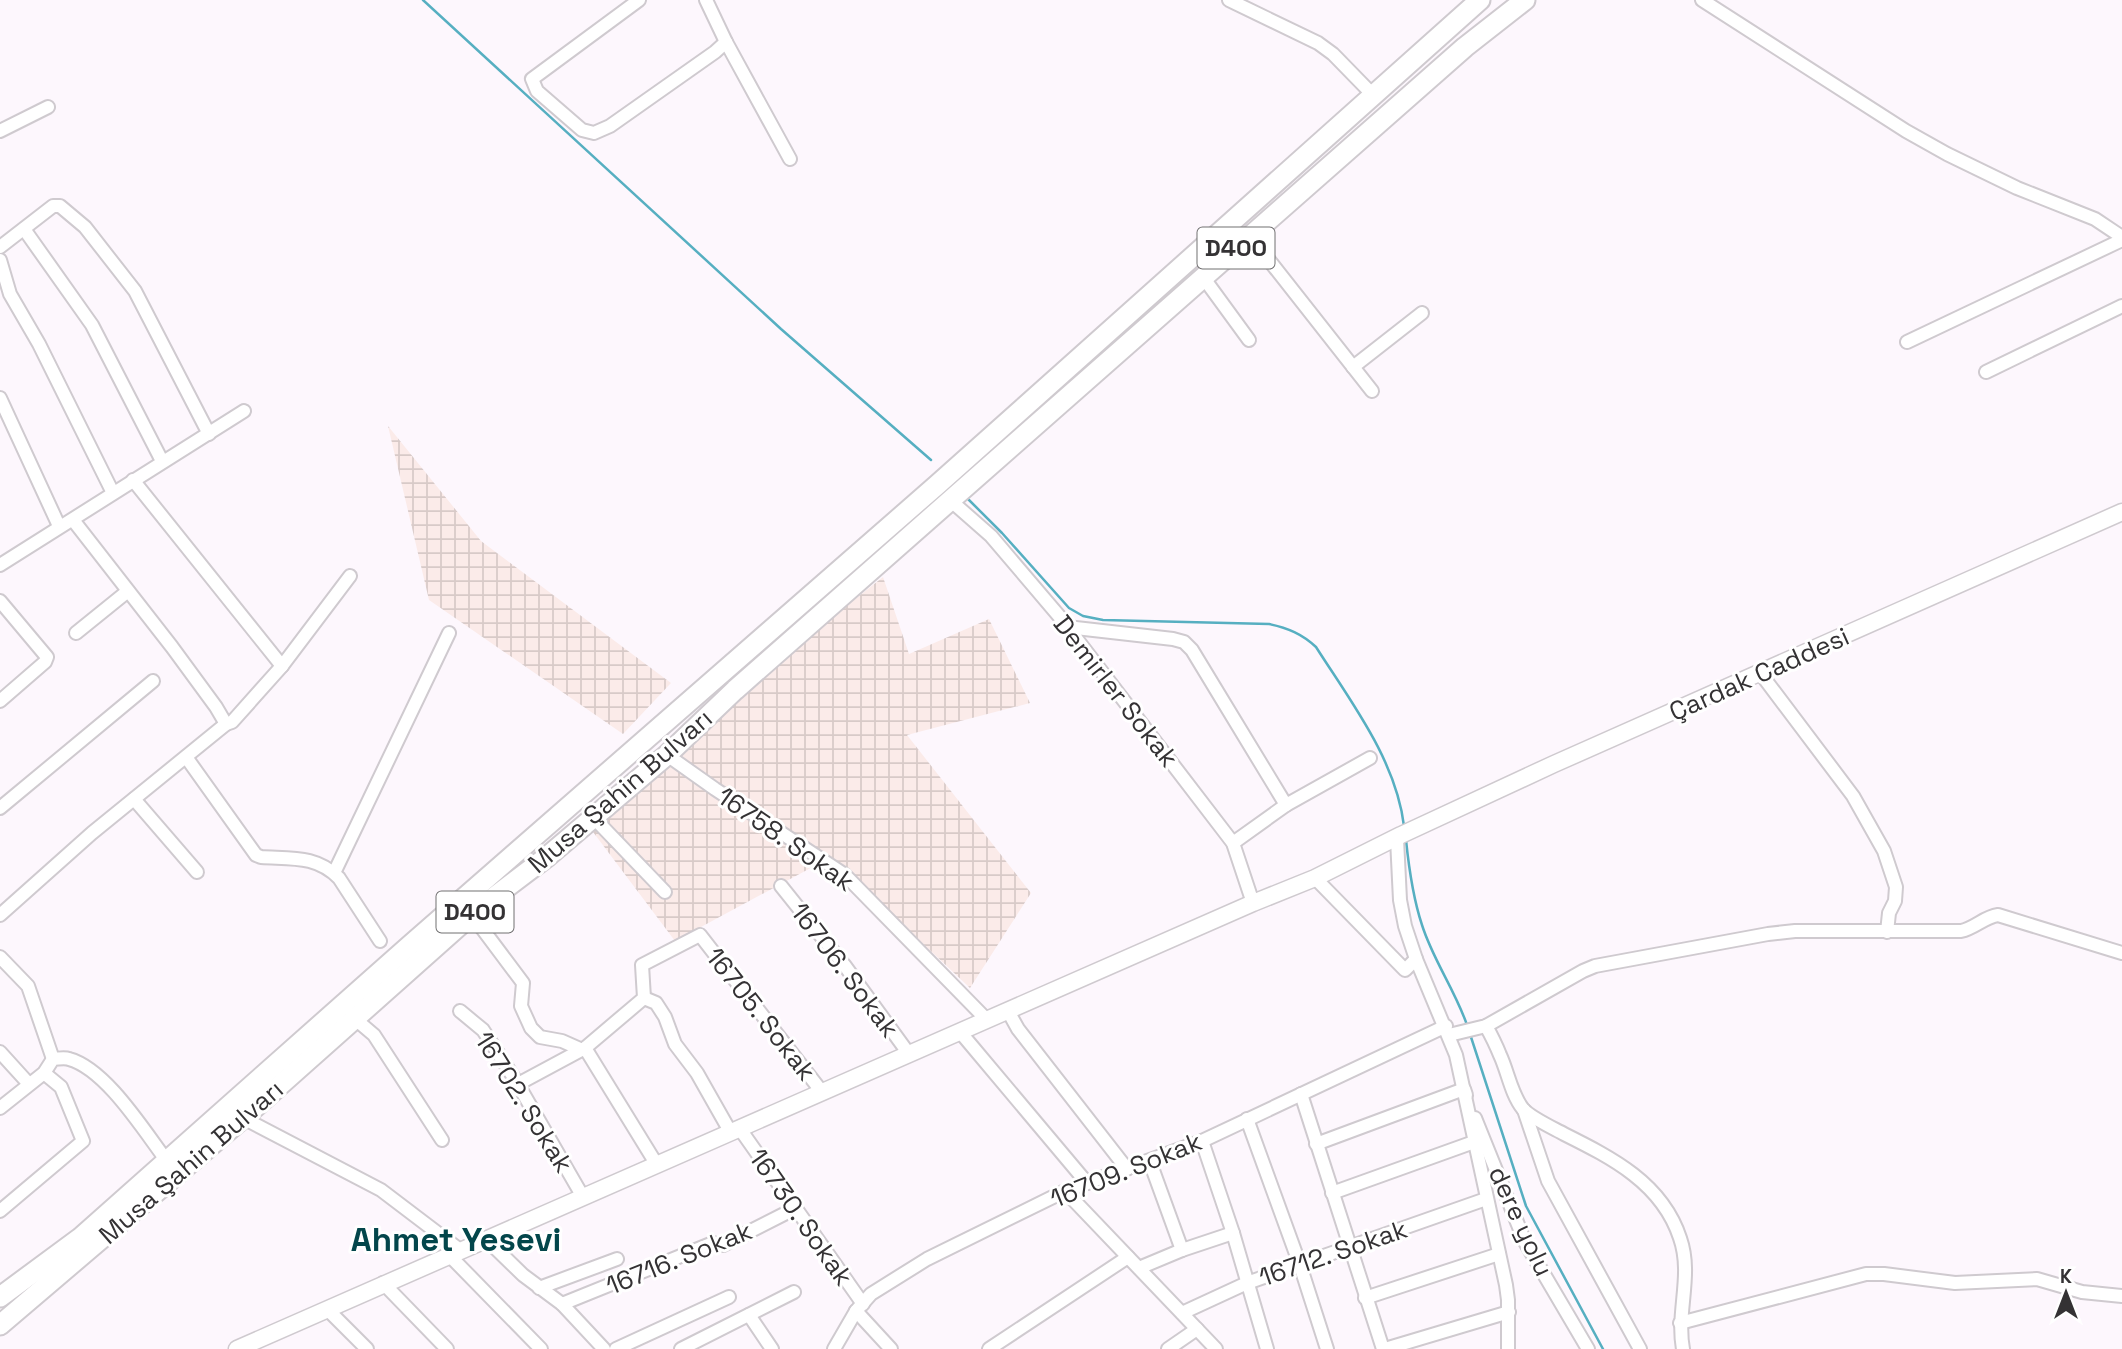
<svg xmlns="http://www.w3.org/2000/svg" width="2122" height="1349" viewBox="0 0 2122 1349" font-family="'Space Grotesk',sans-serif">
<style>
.industrial{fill:url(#industrial-grid)}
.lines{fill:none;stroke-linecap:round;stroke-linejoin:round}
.stream{stroke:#56afc1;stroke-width:2.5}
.minor-casing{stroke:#cfcacf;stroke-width:16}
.major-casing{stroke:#cfcacf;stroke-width:19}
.highway-casing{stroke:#cfcacf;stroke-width:23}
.minor{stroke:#fff;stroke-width:12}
.major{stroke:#fff;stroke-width:16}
.highway{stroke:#fff;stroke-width:19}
.labels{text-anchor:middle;stroke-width:6;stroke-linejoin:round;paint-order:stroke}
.shield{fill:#fff;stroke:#717071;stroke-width:2}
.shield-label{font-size:24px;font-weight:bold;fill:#343234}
.street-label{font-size:26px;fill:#343234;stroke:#fff}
.district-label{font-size:33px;font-weight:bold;fill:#03464b;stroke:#fff}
</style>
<defs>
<pattern id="industrial-grid" width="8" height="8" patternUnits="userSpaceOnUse" patternTransform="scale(1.75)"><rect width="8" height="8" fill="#fbebe9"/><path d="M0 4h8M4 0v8" fill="none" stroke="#d8cac8"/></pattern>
</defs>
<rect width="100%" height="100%" fill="#fdf7fd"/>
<g class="industrial">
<polygon points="388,426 481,541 671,683 623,734 429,600"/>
<polygon points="883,577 909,654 989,619 1030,703 907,735 1031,893 970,988 831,857 675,941 581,816"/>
</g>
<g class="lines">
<g class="stream">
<polyline points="423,0 781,329 931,460"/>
<path d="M 966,497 L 1002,533 L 1069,608 L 1083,616 L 1103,620 L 1269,624 C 1288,628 1302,634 1316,647 C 1351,702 1396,760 1404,826"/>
<path d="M 1406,840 C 1409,869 1413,898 1422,925 C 1433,960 1455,990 1467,1025"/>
<polyline points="1470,1034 1526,1206 1603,1349"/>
</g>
<g class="minor-casing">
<g id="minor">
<polyline points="639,0 532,79 537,91 582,130 594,133 610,126 715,52 726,42"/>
<polyline points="706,0 726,42 790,159"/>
<polyline points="1229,0 1318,43 1333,54 1373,95"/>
<polyline points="1702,0 1906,131 1947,154 2017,188 2095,219 2122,237"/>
<polyline points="0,131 48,107"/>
<polyline points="24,229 92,325 162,461"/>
<polyline points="1250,236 1372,391"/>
<polyline points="0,247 53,206 60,206 85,227 135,291 209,434"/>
<polyline points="0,260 10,294 39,344 113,493"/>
<polyline points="1203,277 1249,340"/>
<polyline points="1907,342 2122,240"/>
<polyline points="1353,367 1422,313"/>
<polyline points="1986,372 2122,306"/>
<polyline points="0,398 59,526"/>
<polyline points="133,480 282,666"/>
<polyline points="950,500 991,536 1059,616 1233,843 1253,903"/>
<polyline points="73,520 172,647 216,707 226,724"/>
<polyline points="0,565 244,411"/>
<polyline points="0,601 47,657 45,662 0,701"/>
<polyline points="1067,627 1173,639 1184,642 1192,650 1286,805"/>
<polyline points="76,633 128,591"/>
<polyline points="1761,674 1853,796 1884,851 1896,887 1895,901 1889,913 1887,932"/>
<polyline points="667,755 715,789 845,875 987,1020"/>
<path d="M 186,757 L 256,855 L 261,857 C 291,859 316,855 339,878 L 380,941"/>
<polyline points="134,799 197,872"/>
<polyline points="0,808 153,681"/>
<polyline points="593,817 665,892"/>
<polyline points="1397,839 1400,900 1405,926 1416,959 1456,1055 1506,1285 1508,1300 1508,1349"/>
<polyline points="1233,843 1286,805 1370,758"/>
<polyline points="334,873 449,633"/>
<polyline points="1315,878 1405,970 1416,959"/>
<polyline points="781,886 845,966 909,1054"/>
<polyline points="0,915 92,833 226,724 232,722 282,666 350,576"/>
<polyline points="472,915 523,983 521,1006 531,1028 540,1037 562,1041 580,1049"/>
<polyline points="0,957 28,986 53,1059"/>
<polyline points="644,998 656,1003 665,1017 675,1044 697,1073 731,1133"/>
<polyline points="460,1011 483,1030 516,1081 583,1197"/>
<polyline points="1008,1011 1018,1029 1127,1169"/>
<polyline points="354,1018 374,1035 442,1140"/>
<path d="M 1486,1026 C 1491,1035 1496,1045 1500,1055 C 1508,1072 1511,1094 1523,1109 C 1531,1118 1553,1128 1564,1134 C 1612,1158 1662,1183 1680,1238 C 1693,1275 1676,1312 1683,1349"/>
<polyline points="961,1033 1087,1183"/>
<path d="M 1449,1035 L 1486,1026 L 1583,971 L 1595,966 L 1768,934 L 1795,931 L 1961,931 C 1975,928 1984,917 1998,915 L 2122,953"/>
<polyline points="585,1048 657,1165"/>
<polyline points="0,1052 29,1084"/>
<polyline points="518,1084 585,1048 644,998 642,965 700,935 822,1092"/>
<polyline points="1301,1094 1383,1349"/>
<path d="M 0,1108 L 44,1073 L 53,1059 C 58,1059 64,1057 69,1059 C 106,1069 144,1131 167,1161"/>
<polyline points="1524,1110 1548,1181 1640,1349"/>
<polyline points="243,1118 381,1190 460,1250"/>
<polyline points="1475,1118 1525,1242 1588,1349"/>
<polyline points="1247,1119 1300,1265 1327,1349"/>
<polyline points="740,1129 863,1304"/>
<polyline points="1202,1141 1233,1233 1267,1349"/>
<polyline points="1316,1144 1464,1089 1466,1095"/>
<polyline points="1150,1162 1182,1250"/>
<polyline points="1065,1191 1216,1349"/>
<polyline points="1332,1193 1474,1142"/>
<polyline points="0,1211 83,1141 61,1087 44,1073"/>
<polyline points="487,1240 523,1275 562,1304 604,1349"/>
<polyline points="449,1255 541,1349"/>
<polyline points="1139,1268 1182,1250 1233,1233"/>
<polyline points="383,1283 447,1349"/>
<polyline points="539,1288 617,1259"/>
<polyline points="1365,1298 1499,1254"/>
<polyline points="562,1304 713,1243 723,1245 794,1209"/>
<polyline points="327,1309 367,1349"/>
<polyline points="856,1311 891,1349"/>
<polyline points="1182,1313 1247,1283 1486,1199"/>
<polyline points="749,1315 772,1349"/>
<polyline points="1680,1323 1866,1274 1884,1274 1955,1283 2037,1279 2082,1292 2122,1296"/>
<polyline points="616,1349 729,1297"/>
<polyline points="681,1349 794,1292"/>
<polyline points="834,1349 856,1311 871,1294 927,1259 1065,1191 1202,1141 1446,1026"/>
<polyline points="989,1349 1128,1257"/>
<polyline points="1168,1349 1197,1329"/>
<polyline points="1385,1349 1509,1312"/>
</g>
</g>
<g class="major-casing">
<polyline id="major" points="237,1349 1253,903 1315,878 1401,835 1554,764 2122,512"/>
</g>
<g class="highway-casing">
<g id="highway">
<polyline points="0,1297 80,1238 409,946 937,485 1480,0"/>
<polyline points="0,1325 243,1118 477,910 548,856 667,755 735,690 1465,47 1525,0"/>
</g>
</g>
<use href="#minor" class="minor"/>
<use href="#major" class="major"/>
<use href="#highway" class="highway"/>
</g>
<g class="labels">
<g class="shield">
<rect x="1197.5" y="227.5" width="77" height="41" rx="5"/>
<rect x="436.5" y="891.5" width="77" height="41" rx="5"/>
</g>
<g class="shield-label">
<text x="1236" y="256">D400</text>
<text x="475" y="920">D400</text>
</g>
<g class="street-label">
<text transform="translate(1759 674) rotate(-24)" y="9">Çardak Caddesi</text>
<text transform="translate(1116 691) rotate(52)" y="9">Demirler Sokak</text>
<text transform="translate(620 791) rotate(-41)" y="9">Musa Şahin Bulvarı</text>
<text transform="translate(786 839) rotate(35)" y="9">16758. Sokak</text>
<text transform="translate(845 970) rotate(53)" y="9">16706. Sokak</text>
<text transform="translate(761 1014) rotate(52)" y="9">16705. Sokak</text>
<text transform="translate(524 1102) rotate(58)" y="9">16702. Sokak</text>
<text transform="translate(191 1162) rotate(-41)" y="9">Musa Şahin Bulvarı</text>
<text transform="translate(1126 1170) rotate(-22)" y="9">16709. Sokak</text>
<text transform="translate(801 1217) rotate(55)" y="9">16730. Sokak</text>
<text transform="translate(1521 1221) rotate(65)" y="9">dere yolu</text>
<text transform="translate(1333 1253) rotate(-19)" y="9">16712. Sokak</text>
<text transform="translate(679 1258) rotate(-22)" y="9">16716. Sokak</text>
</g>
<g class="district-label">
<text x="456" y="1251">Ahmet Yesevi</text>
</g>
</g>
<g transform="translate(2066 1293)" stroke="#ffffff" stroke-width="5" paint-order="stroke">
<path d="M0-5L12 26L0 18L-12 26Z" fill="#343234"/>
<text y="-10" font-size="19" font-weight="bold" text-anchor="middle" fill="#343234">K</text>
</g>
</svg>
